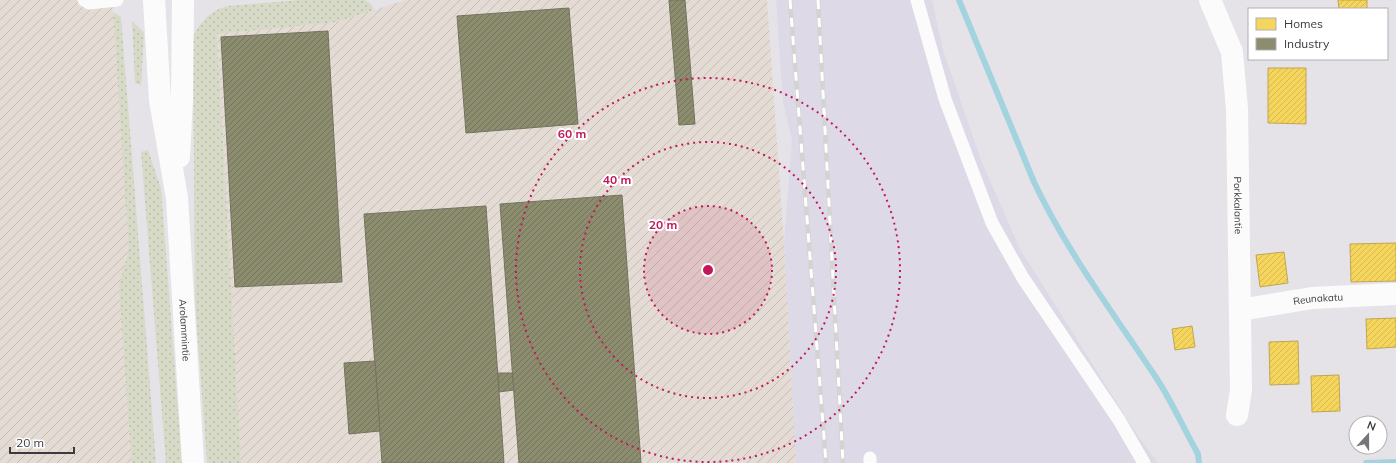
<svg xmlns="http://www.w3.org/2000/svg" width="1396" height="463" viewBox="0 0 1396 463" font-family="Mulish,sans-serif">
<style>
.built{fill:#ded9e6}
.industrial{fill:url(#industrial-furrows)}
.grass{fill:url(#grass-dots)}
.homes{fill:url(#homes-hatch);stroke:#bea653}
.industry{fill:url(#industry-hatch);stroke:#747360}
.lines{fill:none;stroke-linecap:round;stroke-linejoin:round}
.stream{stroke:#a2d3df;stroke-width:6}
.lane{stroke:#fbfbfc;stroke-width:13}
.street{stroke:#fbfbfc;stroke-width:22}
.secondary{stroke:#fbfbfc;stroke-width:22}
.rail-casing{stroke:#d3d3d4;stroke-width:4.5}
.rail{stroke:#fff;stroke-width:3;stroke-dasharray:9;stroke-linecap:butt}
.ring{fill:none;stroke:#c2185b;stroke-width:2;stroke-dasharray:2 4}
.labels{text-anchor:middle;stroke-width:4;stroke-linejoin:round;paint-order:stroke}
.street-label{font-size:10px;fill:#3c3a3e;stroke:#fff}
.centre{fill:#c2185b;stroke:#fff;stroke-width:2}
.ring-label{font-size:12px;text-anchor:middle;font-weight:bold;fill:#c2185b;stroke:#fff;stroke-width:4;stroke-linejoin:round;paint-order:stroke}
</style>
<defs>
<pattern id="industrial-furrows" width="10" height="10" patternUnits="userSpaceOnUse"><rect width="10" height="10" fill="#e4dcd4"/><path d="M-1 1l2-2M0 10L10 0M9 11l2-2" fill="none" stroke="#c4beb7"/></pattern>
<pattern id="grass-dots" width="8" height="8" patternUnits="userSpaceOnUse"><rect width="8" height="8" fill="#d6dac6"/><path d="M2 2h.1M6 6h.1" fill="none" stroke="#b9bcab" stroke-width="1.8" stroke-linecap="round"/></pattern>
<pattern id="homes-hatch" width="6" height="6" patternUnits="userSpaceOnUse"><rect width="6" height="6" fill="#f6d55c"/><path d="M-1 1l2-2M0 6l6-6M5 7l2-2" fill="none" stroke="#d4b851"/></pattern>
<pattern id="industry-hatch" width="6" height="6" patternUnits="userSpaceOnUse"><rect width="6" height="6" fill="#8c8c6e"/><path d="M-1 1l2-2M0 6l6-6M5 7l2-2" fill="none" stroke="#74735c"/></pattern>
</defs>
<rect width="100%" height="100%" fill="#e5e3e8"/>
<polygon class="built" points="776,0 932,0 943,50 981,160 1020,249 1136,433 1158,463 796,463 784,243 792,140 783,102"/>
<g class="industrial">
<polygon points="0,0 112,0 145,463 0,463"/>
<polygon points="406,0 767,0 784,243 796,463 241,463 217,33 336,22"/>
</g>
<g class="grass">
<path d="M 301,0 L 365,0 L 371,4 L 374,10 L 336,22 L 217,34 L 241,463 L 207,463 L 195,302 L 193,37 C 200,22 210,11 227,6 Z"/>
<polygon points="113,12 121,17 156,463 132,463 130,440 119,285 129,251"/>
<polygon points="132,21 144,33 141,85 135,83"/>
<polygon points="148,150 161,188 182,463 166,463 141,152"/>
</g>
<g class="homes">
<polygon points="1338,0 1367,0 1367,9 1339,9"/>
<polygon points="1268,68 1306,68 1306,124 1268,123"/>
<polygon points="1396,243 1396,281 1351,282 1350,244"/>
<polygon points="1284,252 1288,283 1260,287 1256,255"/>
<polygon points="1396,318 1396,347 1367,349 1366,319"/>
<polygon points="1192,326 1195,347 1175,350 1172,329"/>
<polygon points="1298,341 1299,384 1270,385 1269,342"/>
<polygon points="1339,375 1340,411 1312,412 1311,376"/>
</g>
<g class="industry">
<polygon points="669,0 685,0 695,124 679,125"/>
<polygon points="569,8 578,124 466,133 457,16"/>
<polygon points="328,31 342,282 235,287 221,37"/>
<polygon points="622,195 641,463 519,463 500,204"/>
<polygon points="486,206 504,463 382,463 364,214"/>
<polygon points="375,361 380,431 349,434 344,363"/>
<polygon points="498,373 512,373 514,390 499,392"/>
</g>
<g class="lines">
<g class="stream">
<path d="M 959,0 L 1034,182 C 1067,252 1114,314 1157,379 C 1172,402 1184,429 1198,454 L 1199,463"/>
<polyline points="1366,463 1396,462"/>
</g>
<g class="lane">
<polyline points="84,0 89,3 117,0"/>
<polyline points="917,0 945,99 992,223 1023,278 1119,420 1144,463"/>
<polyline points="870,463 870,458"/>
</g>
<g class="street">
<path id="s1" d="M 1210,0 L 1232,52 L 1237,109 L 1241,390 L 1237,415"/>
<path id="s2" d="M 1240,310 L 1312,298 L 1396,294"/>
</g>
<g class="secondary">
<path id="s3" d="M 154,0 L 160,100 L 177,198 L 193,463"/>
<polyline points="179,157 182,99 183,0"/>
</g>
<g class="rail-casing">
<g id="rail">
<polyline points="790,0 826,463"/>
<polyline points="818,0 843,463"/>
</g>
</g>
<use href="#rail" class="rail"/>
</g>
<circle cx="708" cy="270" r="64" fill="#c2185b" fill-opacity=".12"/>
<g class="ring">
<circle cx="708" cy="270" r="64"/>
<circle cx="708" cy="270" r="128"/>
<circle cx="708" cy="270" r="192"/>
</g>
<g class="labels">
<g class="street-label">
<text dy="4" stroke="none"><textPath href="#s1" startOffset="210">Porkkalantie</textPath></text>
<text dy="4" stroke="none"><textPath href="#s2" startOffset="79">Reunakatu</textPath></text>
<text dy="4" stroke="none"><textPath href="#s3" startOffset="332">Arolammintie</textPath></text>
</g>
</g>
<circle cx="708" cy="270" r="6" class="centre"/>
<g class="ring-label">
<text x="572" y="138">60 m</text>
<text x="617" y="184">40 m</text>
<text x="663" y="229">20 m</text>
</g>
<rect x="1248" y="8" width="140" height="52" fill="#ffffff" stroke="#b1b0b2"/>
<rect x="1256" y="18" width="20" height="12" fill="#f6d55c" stroke="#b1b0b2"/>
<text x="1284" y="28" font-size="12" fill="#3c3a3e">Homes</text>
<rect x="1256" y="38" width="20" height="12" fill="#8c8c6e" stroke="#b1b0b2"/>
<text x="1284" y="48" font-size="12" fill="#3c3a3e">Industry</text>
<g transform="translate(1368 435) rotate(21)"><circle r="19" fill="#ffffff" stroke="#b1b0b2"/>
<path d="M0-3L7 15L0 10L-7 15Z" fill="#77757a"/>
<text y="-6" font-size="11" font-weight="bold" text-anchor="middle" fill="#3c3a3e">N</text>
</g>
<path d="M10 447v6h64v-6" fill="none" stroke="#3c3a3e" stroke-width="2"/>
<text x="16" y="447" font-size="12" fill="#3c3a3e" stroke="#ffffff" stroke-width="3" paint-order="stroke">20 m</text>
</svg>
